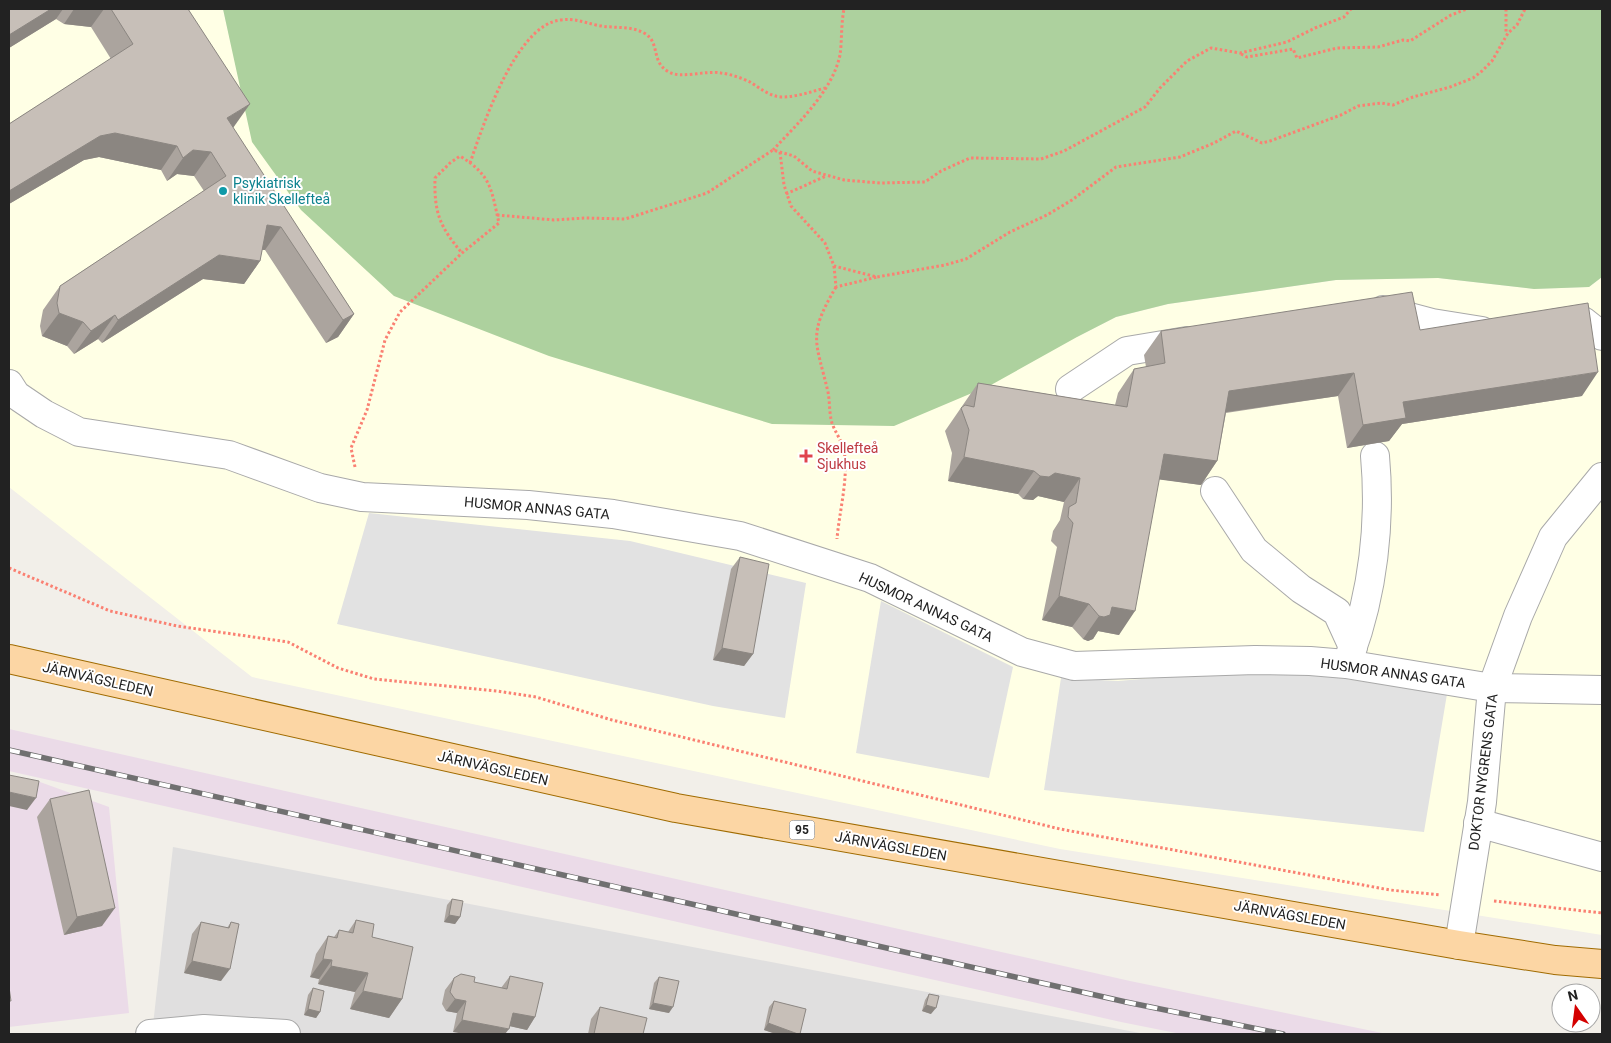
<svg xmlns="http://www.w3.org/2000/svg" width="1611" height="1043" viewBox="0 0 1611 1043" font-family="Roboto,sans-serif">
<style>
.residential{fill:#e0dfdf}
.industrial{fill:#ebdbe8}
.education{fill:#ffffe5}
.forest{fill:#add19e}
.parking{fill:#e2e2e2}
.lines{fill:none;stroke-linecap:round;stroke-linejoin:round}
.minor-casing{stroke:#a9a9a9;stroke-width:30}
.major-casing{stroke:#a06b00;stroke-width:30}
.path{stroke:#fa8072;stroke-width:3;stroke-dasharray:2.5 2.5;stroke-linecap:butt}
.minor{stroke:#fff;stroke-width:28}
.major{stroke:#fcd6a4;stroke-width:28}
.rail-casing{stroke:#707070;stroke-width:5.5}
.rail{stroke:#fff;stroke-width:4;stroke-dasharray:11;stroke-linecap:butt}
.wall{fill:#aba49e}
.shaded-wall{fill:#8b8681}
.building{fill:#c7bfb8;stroke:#8b8681}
.culture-dot{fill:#0f9aa8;stroke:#fff;stroke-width:2}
.health-dot{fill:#e0444e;stroke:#fff;stroke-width:2}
.labels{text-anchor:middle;stroke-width:4;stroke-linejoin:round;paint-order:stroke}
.shield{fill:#fff;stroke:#646464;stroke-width:1}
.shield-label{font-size:12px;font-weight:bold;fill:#222}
.culture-label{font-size:14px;fill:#0d838f;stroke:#fff;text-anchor:start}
.health-label{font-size:14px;fill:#be3a42;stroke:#fff;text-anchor:start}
.street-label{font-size:14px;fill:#222;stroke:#fff}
</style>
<rect width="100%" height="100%" fill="#f2efe9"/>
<polygon class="residential" points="173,847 1145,1034 152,1034"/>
<g class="industrial">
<polygon points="9,729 1130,981 1387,1034 1181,1034 1121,1022 9,771"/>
<polygon points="9,776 40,782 109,807 129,1013 9,1027"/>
</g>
<polygon class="education" points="9,9 223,9 231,44 1077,337 1116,317 1168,304 1336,280 1438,278 1534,289 1589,287 1602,277 1602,935 1060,849 252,677 9,487"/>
<polygon class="forest" points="223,9 1602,9 1602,277 1589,287 1534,289 1438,278 1336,280 1168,304 1116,317 1077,337 991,385 894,426 772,424 549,356 394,296 301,210 252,142"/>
<g class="parking">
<polygon points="369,513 630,541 806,583 785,718 713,706 337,624"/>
<polygon points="881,601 1013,667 989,778 856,753"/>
<polygon points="1273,668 1447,694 1424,832 1044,790 1061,678 1118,681"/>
</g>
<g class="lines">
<g class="minor-casing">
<g id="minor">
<polyline points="1383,310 1432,323 1482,331"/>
<polyline points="1557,323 1583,321 1602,336"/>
<polyline points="9,384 16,395 44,414 79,432 229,455 320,488 362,497 528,505 613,514 740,536 870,578 1022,652 1074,666 1255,660 1310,661 1346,664 1492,688 1602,690"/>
<polyline points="1070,389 1127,351 1187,341"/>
<polyline points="1215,491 1254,550 1301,589 1337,612 1353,647"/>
<path d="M 1350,655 C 1373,593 1381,522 1375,456"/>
<polyline points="1478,823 1602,857"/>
<polyline points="1459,945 1482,802 1492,688 1518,616 1553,537 1602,477"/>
<polyline points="150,1034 204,1029 286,1034"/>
</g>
</g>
<g class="major-casing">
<polyline id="major" points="9,659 676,808 1459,945 1555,960 1602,964"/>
</g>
<g class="path">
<polyline points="1506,9 1506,33"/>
<polyline points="1241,54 1247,57 1293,49 1297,58 1337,48 1378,47 1403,40 1410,41 1451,15 1467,9"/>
<path d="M 773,150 C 797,124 832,92 840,55 C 842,41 841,24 844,9"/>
<polyline points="780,152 784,185 791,206 825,243 834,266 877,277 945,265 966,259 1010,232 1047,215 1072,200 1116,167 1180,157 1214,143 1236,131 1262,143 1270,141 1341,115 1358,106 1381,103 1393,105 1413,97 1450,87 1473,78 1482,71 1492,61 1508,33 1517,25 1525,9"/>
<path d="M 470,163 C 483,126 515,26 560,20 C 574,18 583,22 596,25 C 613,29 629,25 644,33 C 661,42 650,62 669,72 C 681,79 707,70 721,73 C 730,74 742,78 750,82 C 760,88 769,96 781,97 C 797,97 810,92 825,88"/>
<polyline points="786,194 826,176"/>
<polyline points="497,215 554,220 585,218 625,219 707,193 773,150 794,156 812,171 844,180 880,183 925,182 941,171 970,158 1041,159 1064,151 1145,107 1160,88 1187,61 1211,48 1240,53 1287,42 1315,28 1344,17 1351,9"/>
<polyline points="834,266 836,287 877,277"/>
<path d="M 836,287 C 807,336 816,341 828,392 C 830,402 829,413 832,423 C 835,432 842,441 844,451 C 849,476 839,513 837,539"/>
<path d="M 355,467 L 351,448 L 367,410 L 385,340 L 400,312 L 462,253 L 499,223 C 491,189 492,176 460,156 L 450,163 L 435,178 C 434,213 440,227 462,253"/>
<polyline points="9,568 110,611 177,626 288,642 338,668 374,679 497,691 536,697 612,720 1060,829 1390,890 1440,895"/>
<polyline points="1494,901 1602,913"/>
</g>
<use href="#minor" class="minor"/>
<use href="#major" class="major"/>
<g class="rail-casing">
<polyline id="rail" points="9,750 1126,1002 1283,1034"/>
</g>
<use href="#rail" class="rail"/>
</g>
<g class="wall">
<polygon points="9,9 190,9 189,10 233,128 354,314 338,337 326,343 265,250 262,250 260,261 244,284 203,279 102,343 98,339 74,354 67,346 42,336 40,326 43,310 60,286 204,191 194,176 177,174 167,181 161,170 99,157 84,160 9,204 9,124 111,59 91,27 64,24 56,19 9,48"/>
<polygon points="1420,330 1582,396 1402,424 1389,441 1347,448 1338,396 1226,413 1217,461 1201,485 1159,479 1119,635 1098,631 1093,639 1088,641 1083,639 1072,627 1042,620 1057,547 1051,541 1053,531 1060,520 1064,502 1038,496 1033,500 1023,499 1018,494 948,481 952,453 945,431 978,383 1115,405 1118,393 1134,369 1146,367 1144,355 1161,331"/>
<polygon points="740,557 753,654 744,666 713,660 731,569"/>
<polygon points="50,799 102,926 64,935 37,817"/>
<polygon points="452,899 460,917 455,924 444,922 447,905"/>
<polygon points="356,920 372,937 402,999 389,1018 350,1009 355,992 318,984 319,979 310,977 316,954 328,936 334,937 339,930 348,932"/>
<polygon points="201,922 227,928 231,922 221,981 184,973 192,934"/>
<polygon points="510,976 535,1017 527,1030 510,1026 453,1032 457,1013 446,1011 442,1004 445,990 454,978 501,988"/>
<polygon points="659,977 669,1013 649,1009 654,983"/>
<polygon points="313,988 320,1012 316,1018 304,1015 308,995"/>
<polygon points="929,994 931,1014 922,1011 925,1000"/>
<polygon points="774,1001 800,1034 776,1034 764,1030 769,1007"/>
<polygon points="600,1007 643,1034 588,1034 591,1019"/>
</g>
<g class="shaded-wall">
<polygon points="51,9 63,9 56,19 9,48 9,35"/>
<polygon points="74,9 104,9 91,27 64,24"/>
<polygon points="250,104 233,128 227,118"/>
<polygon points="115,133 177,146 161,170 99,157 84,160 9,204 9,191 100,136"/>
<polygon points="193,150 211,152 194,176 177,174 167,181 183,158"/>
<polygon points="267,225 281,227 265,250 251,249"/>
<polygon points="219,255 260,261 244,284 203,279 102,343 118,320"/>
<polygon points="59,313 83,322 67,346 42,336"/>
<polygon points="354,314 338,337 326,343 343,320"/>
<polygon points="115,315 98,339 74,354 91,331"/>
<polygon points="1598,372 1582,396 1402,424 1389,441 1347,448 1363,425 1403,402"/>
<polygon points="1354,373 1338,396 1213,414 1229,391"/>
<polygon points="1164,454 1217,461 1201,485 1148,478"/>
<polygon points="964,457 1034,471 1018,494 948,481"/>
<polygon points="1055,473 1080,478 1064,502 1038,496 1033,500 1023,499 1040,476"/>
<polygon points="1059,596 1089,604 1072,627 1042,620"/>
<polygon points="1112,607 1135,611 1119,635 1098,631 1093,639 1088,641 1083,639 1099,616"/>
<polygon points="722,648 753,654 744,666 713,660"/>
<polygon points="9,792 36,798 27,810 9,806"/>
<polygon points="115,908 102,926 64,935 77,917"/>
<polygon points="449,915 460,917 455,924 444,922"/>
<polygon points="323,959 332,960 319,979 310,977"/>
<polygon points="192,961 230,969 221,981 184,973"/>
<polygon points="331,966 368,973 355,992 318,984"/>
<polygon points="363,991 402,999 389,1018 350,1009"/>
<polygon points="455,999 466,1001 457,1013 446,1011"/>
<polygon points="653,1003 673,1007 669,1013 649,1009"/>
<polygon points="926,1005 936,1008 931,1014 922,1011"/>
<polygon points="308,1009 320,1012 316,1018 304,1015"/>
<polygon points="513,1013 535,1017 527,1030 504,1025"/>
<polygon points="462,1020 509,1029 505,1034 464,1034 453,1032"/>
<polygon points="768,1023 798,1034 776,1034 764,1030"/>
</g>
<g class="building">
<polygon points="9,9 51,9 9,35"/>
<polygon points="111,9 188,9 250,104 227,118 354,314 343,320 281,227 267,225 260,261 219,255 118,320 115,315 91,331 83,322 59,313 57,303 60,286 226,176 211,152 193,150 183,158 177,146 115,133 100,136 9,191 9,124 133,44"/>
<polygon points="1412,292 1420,330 1588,303 1598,372 1403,402 1406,418 1363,425 1354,373 1229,391 1217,461 1164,454 1135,611 1112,607 1110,615 1104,617 1099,616 1089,604 1059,596 1073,523 1068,517 1069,507 1076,503 1080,478 1055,473 1049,477 1040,476 1034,471 964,457 969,430 961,408 965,405 974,407 978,383 1127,407 1134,369 1165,363 1161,331"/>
<polygon points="740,557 769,564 753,654 722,648"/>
<polygon points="9,775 39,781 36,798 9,792"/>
<polygon points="89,790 115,908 77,917 50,799"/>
<polygon points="452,899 463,901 460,917 449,915"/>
<polygon points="356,920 374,924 372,937 413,947 402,999 363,991 368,973 331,966 332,960 323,959 328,936 337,938 339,930 353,933"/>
<polygon points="201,922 229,928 231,922 239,924 230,969 192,961"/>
<polygon points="461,974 475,977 474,982 507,989 510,976 543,983 535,1017 513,1013 509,1029 462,1020 466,1001 455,999 450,992 454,978"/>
<polygon points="659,977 679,981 673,1007 653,1003"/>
<polygon points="9,987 11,1001 9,1001"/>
<polygon points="313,988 324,991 320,1012 308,1009"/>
<polygon points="929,994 939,996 936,1008 926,1005"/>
<polygon points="774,1001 806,1009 800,1034 798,1034 768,1023"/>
<polygon points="600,1007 647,1018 643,1034 594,1034"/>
</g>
<circle class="culture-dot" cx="223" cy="191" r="5"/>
<path class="health-dot" d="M803.5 448.5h5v5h5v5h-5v5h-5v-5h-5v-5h5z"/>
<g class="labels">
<rect class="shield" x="789.5" y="820.5" width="25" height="19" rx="4"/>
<g class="shield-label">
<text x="802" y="834">95</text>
</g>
<g class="culture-label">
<text x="233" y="188">Psykiatrisk<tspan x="233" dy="16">klinik Skellefteå</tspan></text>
</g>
<g class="health-label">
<text x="817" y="453">Skellefteå<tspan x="817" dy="16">Sjukhus</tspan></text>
</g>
<g class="street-label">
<text transform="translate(537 508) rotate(5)" y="5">HUSMOR ANNAS GATA</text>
<text transform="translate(926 607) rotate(25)" y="5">HUSMOR ANNAS GATA</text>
<text transform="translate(1393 673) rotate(8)" y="5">HUSMOR ANNAS GATA</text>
<text transform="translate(98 679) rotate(13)" y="5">JÄRNVÄGSLEDEN</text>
<text transform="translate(493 768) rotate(13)" y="5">JÄRNVÄGSLEDEN</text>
<text transform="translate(1483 772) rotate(-83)" y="5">DOKTOR NYGRENS GATA</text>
<text transform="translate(891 846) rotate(10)" y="5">JÄRNVÄGSLEDEN</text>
<text transform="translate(1290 915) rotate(10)" y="5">JÄRNVÄGSLEDEN</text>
</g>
</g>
<rect width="1611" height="1043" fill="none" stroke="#222222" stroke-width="20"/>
<g transform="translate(1576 1008) rotate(346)"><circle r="24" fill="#ffffff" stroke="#a7a7a7"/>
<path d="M0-4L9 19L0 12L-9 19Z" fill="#d40000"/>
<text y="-8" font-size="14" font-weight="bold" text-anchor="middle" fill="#222222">N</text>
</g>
</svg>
